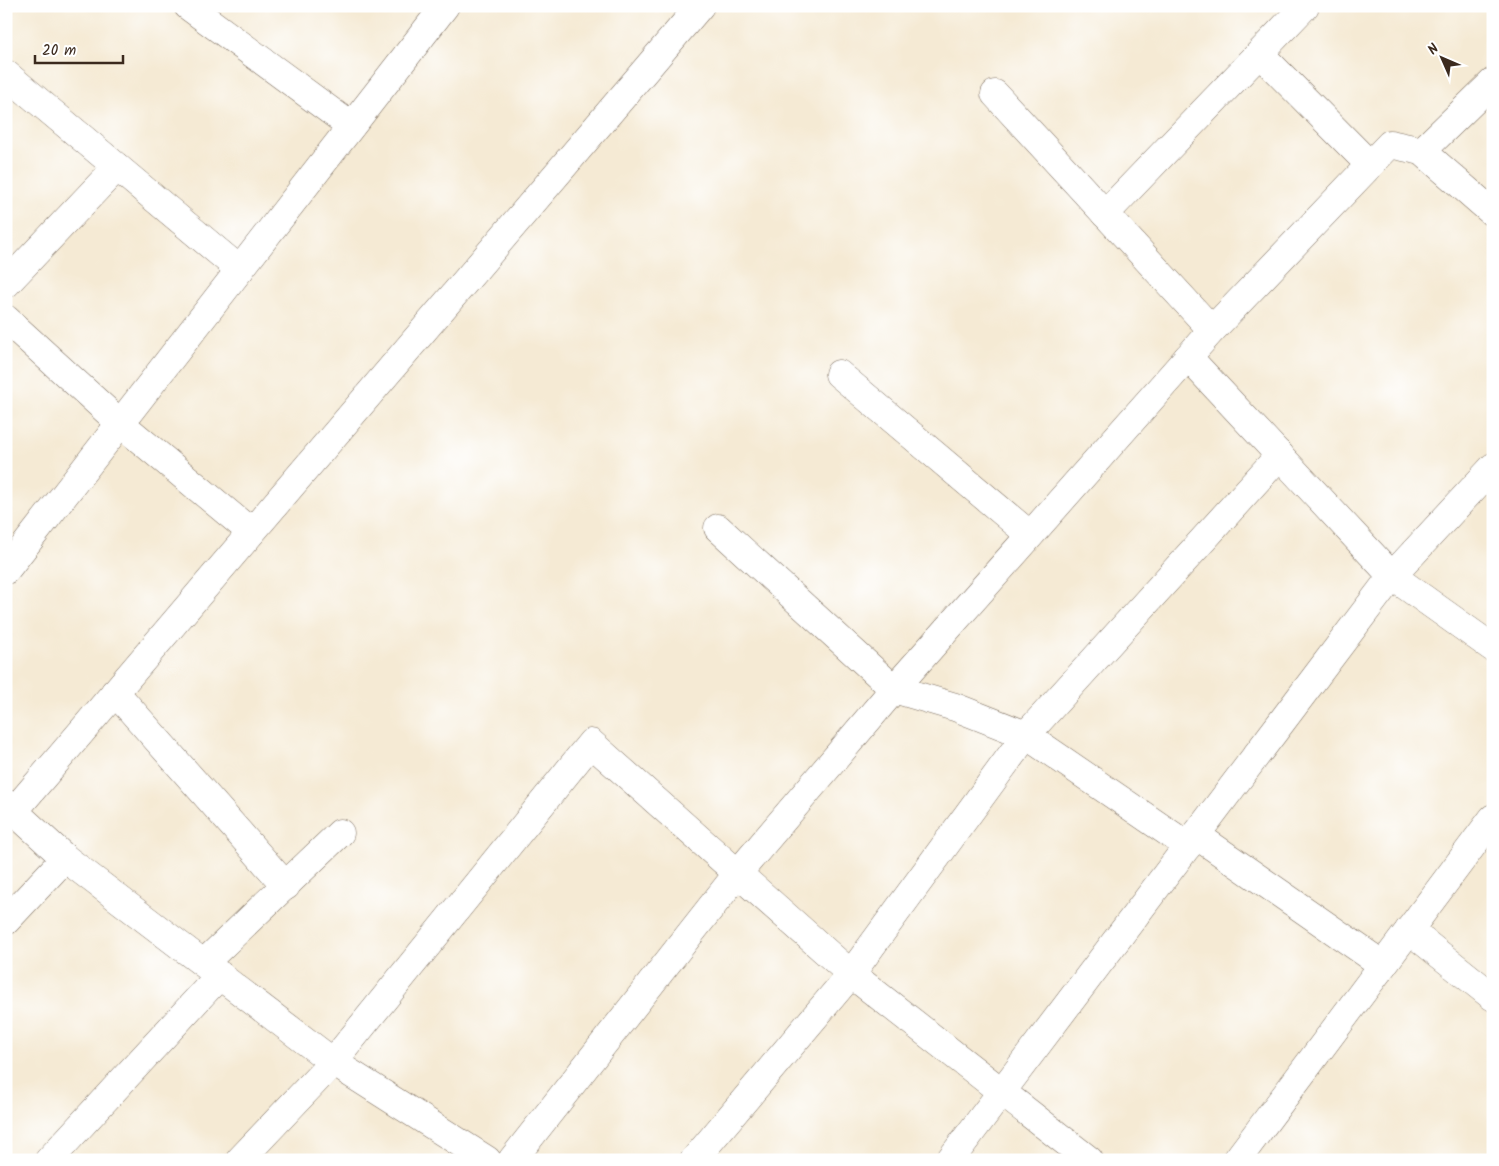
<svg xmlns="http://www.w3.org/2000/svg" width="1499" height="1166" viewBox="0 0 1499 1166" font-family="Kalam,sans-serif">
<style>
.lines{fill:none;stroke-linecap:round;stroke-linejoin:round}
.minor-casing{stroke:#7c6d5e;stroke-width:29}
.minor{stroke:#fff;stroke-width:28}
</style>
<rect width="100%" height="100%" fill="#fff"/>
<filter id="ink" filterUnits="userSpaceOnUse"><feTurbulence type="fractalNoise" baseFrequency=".02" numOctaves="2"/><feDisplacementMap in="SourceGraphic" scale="10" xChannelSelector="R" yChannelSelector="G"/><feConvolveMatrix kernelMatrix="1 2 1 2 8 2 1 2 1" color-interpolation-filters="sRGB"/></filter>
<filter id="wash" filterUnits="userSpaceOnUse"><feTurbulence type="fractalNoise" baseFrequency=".0096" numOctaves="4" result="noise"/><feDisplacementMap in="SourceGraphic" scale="20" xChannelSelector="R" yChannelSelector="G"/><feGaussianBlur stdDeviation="1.12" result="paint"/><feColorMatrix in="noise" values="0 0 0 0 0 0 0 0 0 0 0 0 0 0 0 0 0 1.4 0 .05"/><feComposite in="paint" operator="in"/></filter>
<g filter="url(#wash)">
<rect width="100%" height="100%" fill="#f5ead4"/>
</g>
<g filter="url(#ink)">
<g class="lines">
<g class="minor-casing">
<g id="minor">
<polyline points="188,6 351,126"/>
<polyline points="1260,54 1370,165"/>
<polyline points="6,74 240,270"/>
<polyline points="995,94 1212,330"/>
<polyline points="1422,151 1493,82"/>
<polyline points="1105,214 1305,6"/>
<polyline points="6,284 117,167"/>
<polyline points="6,319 120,423 251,532"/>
<polyline points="1188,357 1392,576 1493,648"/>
<polyline points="839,374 1030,535"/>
<polyline points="718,528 894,689 955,707 1026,735 1188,846"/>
<polyline points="6,570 445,6"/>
<polyline points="115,692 286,886"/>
<polyline points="6,804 65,858 333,1062 487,1160"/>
<polyline points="14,811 700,6"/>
<polyline points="1196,835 1383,965"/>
<polyline points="6,921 65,858"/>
<polyline points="1409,930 1493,997"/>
<polyline points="204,963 340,833"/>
<polyline points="49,1160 220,975"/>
<polyline points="240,1160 333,1062 591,743 851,974 1089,1160"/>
<polyline points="512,1160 738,873 894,689 1212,330 1390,144 1422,151 1493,213"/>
<polyline points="694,1160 851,974 1026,735 1280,455"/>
<polyline points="950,1160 1392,576 1493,467"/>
<polyline points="1237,1160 1493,818"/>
</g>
</g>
<use href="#minor" class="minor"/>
</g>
</g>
<rect width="1499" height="1166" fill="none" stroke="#fff" stroke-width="25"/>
<g transform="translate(1442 58) rotate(315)" stroke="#ffffff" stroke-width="4" paint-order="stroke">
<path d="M0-4L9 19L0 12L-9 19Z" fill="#3b2a1e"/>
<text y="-8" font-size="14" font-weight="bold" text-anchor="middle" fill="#3b2a1e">N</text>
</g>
<path d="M35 55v8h88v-8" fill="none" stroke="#3b2a1e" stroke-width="2.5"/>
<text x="42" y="55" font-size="15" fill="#3b2a1e" stroke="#ffffff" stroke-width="4" paint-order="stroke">20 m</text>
</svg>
